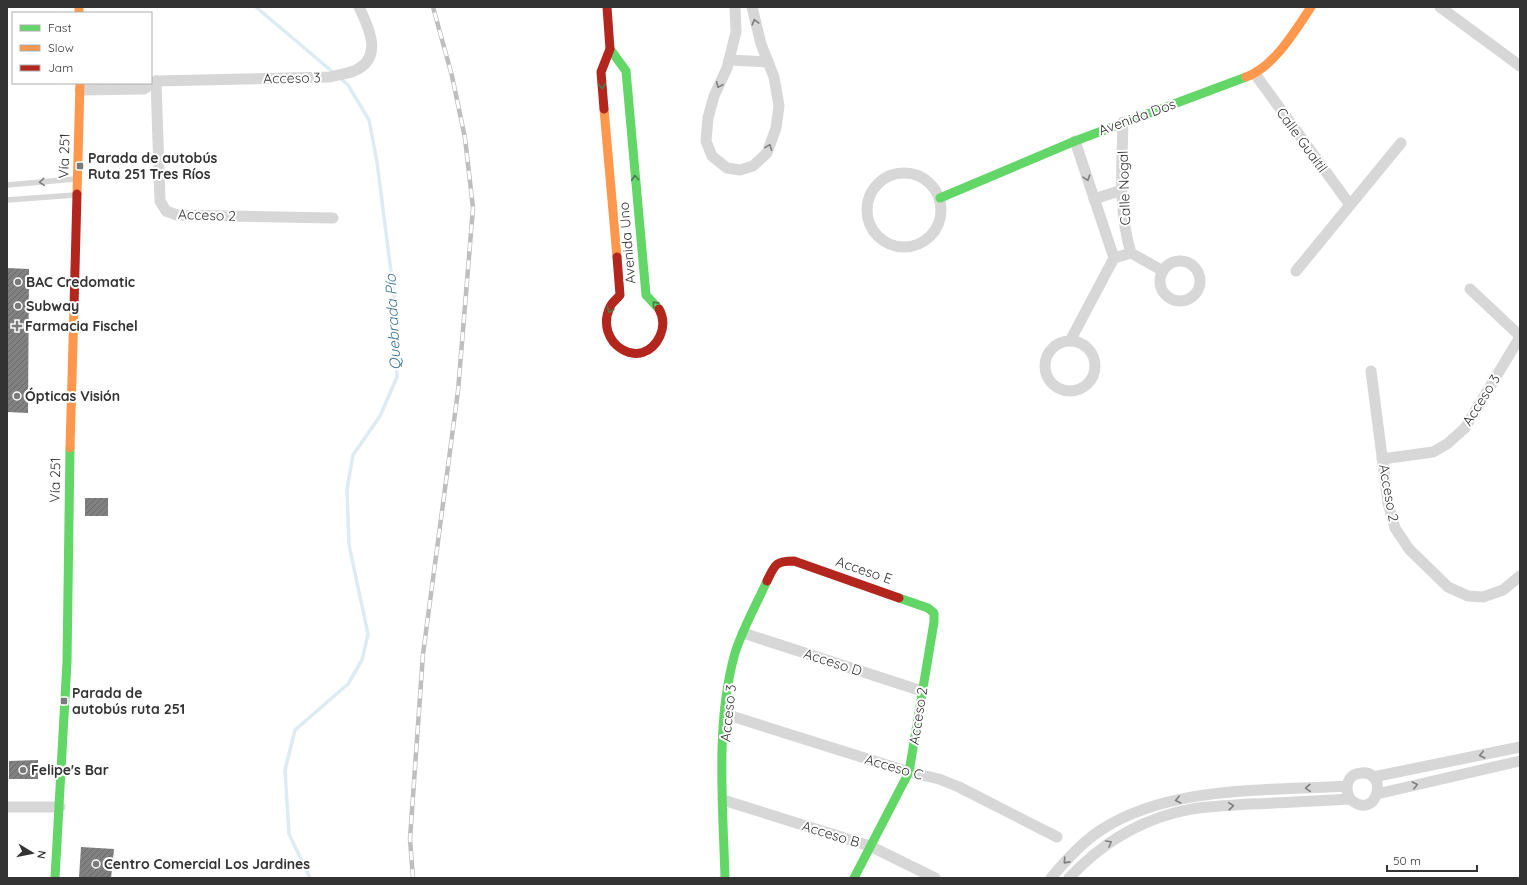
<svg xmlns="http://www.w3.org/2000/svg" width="1527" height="885" viewBox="0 0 1527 885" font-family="Quicksand,sans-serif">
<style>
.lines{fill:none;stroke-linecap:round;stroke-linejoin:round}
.stream{stroke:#ddebf3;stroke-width:3.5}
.building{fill:url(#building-hatch)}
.lane{stroke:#d7d7d7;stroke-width:5.5}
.street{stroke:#d7d7d7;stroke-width:11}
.fast{stroke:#63d668;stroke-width:9}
.slow{stroke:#ff974d;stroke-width:9}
.jam{stroke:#b3261e;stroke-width:9}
.rail-casing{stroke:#bebebe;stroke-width:4.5}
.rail{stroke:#fff;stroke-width:3;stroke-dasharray:9;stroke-linecap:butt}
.oneway{stroke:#7d7d7d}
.oneway2{stroke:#497c4b}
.poi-dot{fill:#7a7a7a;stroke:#fff;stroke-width:1.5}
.labels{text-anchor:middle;stroke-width:4;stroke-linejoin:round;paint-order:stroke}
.street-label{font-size:14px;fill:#333;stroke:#fff}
.poi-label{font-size:14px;font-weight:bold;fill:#333;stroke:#fff;text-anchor:start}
.water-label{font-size:15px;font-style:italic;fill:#3f7597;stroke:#fff}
</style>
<defs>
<pattern id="building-hatch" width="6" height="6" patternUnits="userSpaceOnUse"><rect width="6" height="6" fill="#818181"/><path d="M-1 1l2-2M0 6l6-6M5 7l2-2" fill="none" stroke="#6a6a6a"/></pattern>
</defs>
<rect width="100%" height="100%" fill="#fff"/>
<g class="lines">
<g class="stream">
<polyline points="256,7 335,74"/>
<polyline points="310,878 289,834 285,770 295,730 348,684 362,660 368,634 349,545 347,489 353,455 380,416 397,377 395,303 377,162 369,120 348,85 340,78"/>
</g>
</g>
<g class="building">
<polygon points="7,268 29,269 28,413 7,412"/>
<rect x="85" y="498" width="23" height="18"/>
<polygon points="38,760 38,779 9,779 9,761"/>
<polygon points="81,847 114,849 111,878 79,878"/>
</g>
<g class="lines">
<g class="lane">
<polyline points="7,185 75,179"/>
<polyline points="7,200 75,195"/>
</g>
<g class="street">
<polyline points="735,7 736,32 727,68 714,96 708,118 706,141 712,156 727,168 740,170 753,166 767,153 776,128 779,106 774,77 761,44 752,7"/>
<polyline points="1440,7 1520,66"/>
<polyline points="729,60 768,62"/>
<polyline points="1255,74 1350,205"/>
<polyline points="156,81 160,201 166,211 177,215 333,218"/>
<path d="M 156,81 L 330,77 C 337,75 346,74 354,71 C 384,58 369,28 359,7"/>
<polyline points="80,90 144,89 156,81"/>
<path d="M 1123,122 C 1122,166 1118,211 1131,253"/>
<polyline points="1075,141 1114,258"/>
<circle cx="904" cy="210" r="37"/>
<polyline points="1094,199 1122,190"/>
<circle cx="1180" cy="281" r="20"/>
<polyline points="1296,271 1401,143"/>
<polyline points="1470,289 1520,336"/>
<polyline points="1070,341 1114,258 1131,253 1163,271"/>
<circle cx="1070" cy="366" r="25"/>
<polyline points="1371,371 1388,503 1395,528 1409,549 1448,587 1468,596 1483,597 1503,590 1520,576"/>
<polyline points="1382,459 1433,452 1447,444 1465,428 1520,337"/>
<polyline points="743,633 922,691"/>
<polyline points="725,714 909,772 939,779 959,787 1057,837"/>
<polyline points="1373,777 1520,747"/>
<polyline points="1377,794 1520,761"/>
<polyline points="723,800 870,846 935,878"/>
<polyline points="7,807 60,807"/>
<path d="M 1051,878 C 1066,860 1082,842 1101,830 C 1170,785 1268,791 1347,786"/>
<path d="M 1069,878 C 1097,848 1133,824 1174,813 C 1198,806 1224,806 1249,804 C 1283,803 1316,801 1350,799 C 1377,823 1390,770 1361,773 C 1347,774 1344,788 1350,799"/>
</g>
<g class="fast">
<polyline points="610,49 626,71 646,295 659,309"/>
<polyline points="940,198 1075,141 1246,77"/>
<polyline points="55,878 67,662 70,448"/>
<path d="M 725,878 C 723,806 715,723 735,653 C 743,628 756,605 767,581"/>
<polyline points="854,878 909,772 934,622 934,613 928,608 899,598"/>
</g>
<g class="slow">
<polyline points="79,7 79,13"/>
<path d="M 1246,77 C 1274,67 1295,31 1311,7"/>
<polyline points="604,109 617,257"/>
<polyline points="77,194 80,83"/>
<polyline points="70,448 74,307"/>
</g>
<g class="jam">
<polyline points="604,109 601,72 610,49 607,7"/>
<path d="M 617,257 L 620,295 C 617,299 612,302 610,307 C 593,343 642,374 660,336 C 664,327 664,318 659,309"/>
<polyline points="74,307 77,194"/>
<path d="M 767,581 C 775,565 775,561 794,561 L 899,598"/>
</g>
<g class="rail-casing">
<polyline id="rail" points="413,878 410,839 423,654 458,391 473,208 465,138 452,76 433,7"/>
</g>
<use href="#rail" class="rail"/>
</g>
<defs><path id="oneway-chevron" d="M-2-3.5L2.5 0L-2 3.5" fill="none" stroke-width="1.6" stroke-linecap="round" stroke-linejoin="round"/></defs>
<g class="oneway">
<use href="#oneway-chevron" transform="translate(755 22) rotate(-105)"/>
<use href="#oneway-chevron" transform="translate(719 85) rotate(114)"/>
<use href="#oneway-chevron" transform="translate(769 147) rotate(-69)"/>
<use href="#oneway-chevron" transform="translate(1087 178) rotate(72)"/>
<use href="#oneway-chevron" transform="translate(42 182) rotate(175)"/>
<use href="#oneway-chevron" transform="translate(1482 755) rotate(168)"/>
<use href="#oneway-chevron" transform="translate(1415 785) rotate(-13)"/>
<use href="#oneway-chevron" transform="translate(1308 788) rotate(177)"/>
<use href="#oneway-chevron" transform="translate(1178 800) rotate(167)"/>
<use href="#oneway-chevron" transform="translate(1231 806) rotate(-5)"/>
<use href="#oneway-chevron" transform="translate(1109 843) rotate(-30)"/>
<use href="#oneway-chevron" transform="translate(1066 861) rotate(132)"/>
</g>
<g class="oneway2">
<use href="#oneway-chevron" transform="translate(602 86) rotate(85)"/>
<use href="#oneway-chevron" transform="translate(635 178) rotate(-95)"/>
<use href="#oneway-chevron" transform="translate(655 304) rotate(-132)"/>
<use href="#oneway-chevron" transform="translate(610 310) rotate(111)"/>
</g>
<g class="poi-dot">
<rect x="76" y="162" width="8" height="8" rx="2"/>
<circle cx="18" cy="282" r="4"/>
<circle cx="18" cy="306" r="4"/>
<path d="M15 320h4v4h4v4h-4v4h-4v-4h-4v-4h4z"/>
<circle cx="17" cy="396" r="4"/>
<rect x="60" y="697" width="8" height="8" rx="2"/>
<circle cx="23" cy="770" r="4"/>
<circle cx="96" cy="864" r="4"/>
</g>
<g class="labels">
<g class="street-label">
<text transform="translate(292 78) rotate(-1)" y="5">Acceso 3</text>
<text transform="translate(1137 117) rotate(-20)" y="5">Avenida Dos</text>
<text transform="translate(1302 140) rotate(54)" y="5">Calle Guaitil</text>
<text transform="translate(64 156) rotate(-88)" y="5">Vía 251</text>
<text transform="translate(1124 188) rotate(-92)" y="5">Calle Nogal</text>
<text transform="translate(207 215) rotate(2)" y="5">Acceso 2</text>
<text transform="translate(627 243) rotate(-95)" y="5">Avenida Uno</text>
<text transform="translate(1481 400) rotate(-58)" y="5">Acceso 3</text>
<text transform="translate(55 480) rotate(-89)" y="5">Vía 251</text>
<text transform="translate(1389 493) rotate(80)" y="5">Acceso 2</text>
<text transform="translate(864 570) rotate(19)" y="5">Acceso E</text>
<text transform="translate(833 662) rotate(18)" y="5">Acceso D</text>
<text transform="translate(728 713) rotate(-84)" y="5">Acceso 3</text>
<text transform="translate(918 716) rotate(-81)" y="5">Acceso 2</text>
<text transform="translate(894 767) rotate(16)" y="5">Acceso C</text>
<text transform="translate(831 834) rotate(17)" y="5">Acceso B</text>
</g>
<g class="poi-label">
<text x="88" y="163">Parada de autobús<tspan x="88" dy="16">Ruta 251 Tres Ríos</tspan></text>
<text x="26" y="287">BAC Credomatic</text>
<text x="26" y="311">Subway</text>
<text x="25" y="331">Farmacia Fischel</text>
<text x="25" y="401">Ópticas Visión</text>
<text x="72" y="698">Parada de<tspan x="72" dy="16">autobús ruta 251</tspan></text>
<text x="31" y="775">Felipe's Bar</text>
<text x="104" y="869">Centro Comercial Los Jardines</text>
</g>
<g class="water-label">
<text transform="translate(393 322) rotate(-93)" y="5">Quebrada Pío</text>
</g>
</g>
<rect width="1527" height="885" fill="none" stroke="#333333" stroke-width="16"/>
<rect x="12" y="12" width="140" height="72" fill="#ffffff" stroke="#adadad"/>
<rect x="20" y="25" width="20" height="6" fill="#63d668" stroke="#adadad"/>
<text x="48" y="32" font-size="12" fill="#333333">Fast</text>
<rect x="20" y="45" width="20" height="6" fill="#ff974d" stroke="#adadad"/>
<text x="48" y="52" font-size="12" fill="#333333">Slow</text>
<rect x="20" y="65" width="20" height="6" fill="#b3261e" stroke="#adadad"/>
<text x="48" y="72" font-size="12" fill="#333333">Jam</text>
<g transform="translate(32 853) rotate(100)" stroke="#ffffff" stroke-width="3" paint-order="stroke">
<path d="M0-3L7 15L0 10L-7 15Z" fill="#333333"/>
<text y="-6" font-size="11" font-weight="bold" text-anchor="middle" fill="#333333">N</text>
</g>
<path d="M1387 865v6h90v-6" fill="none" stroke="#333333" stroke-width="2"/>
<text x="1393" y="865" font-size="12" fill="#333333" stroke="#ffffff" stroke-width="3" paint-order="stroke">50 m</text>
</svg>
